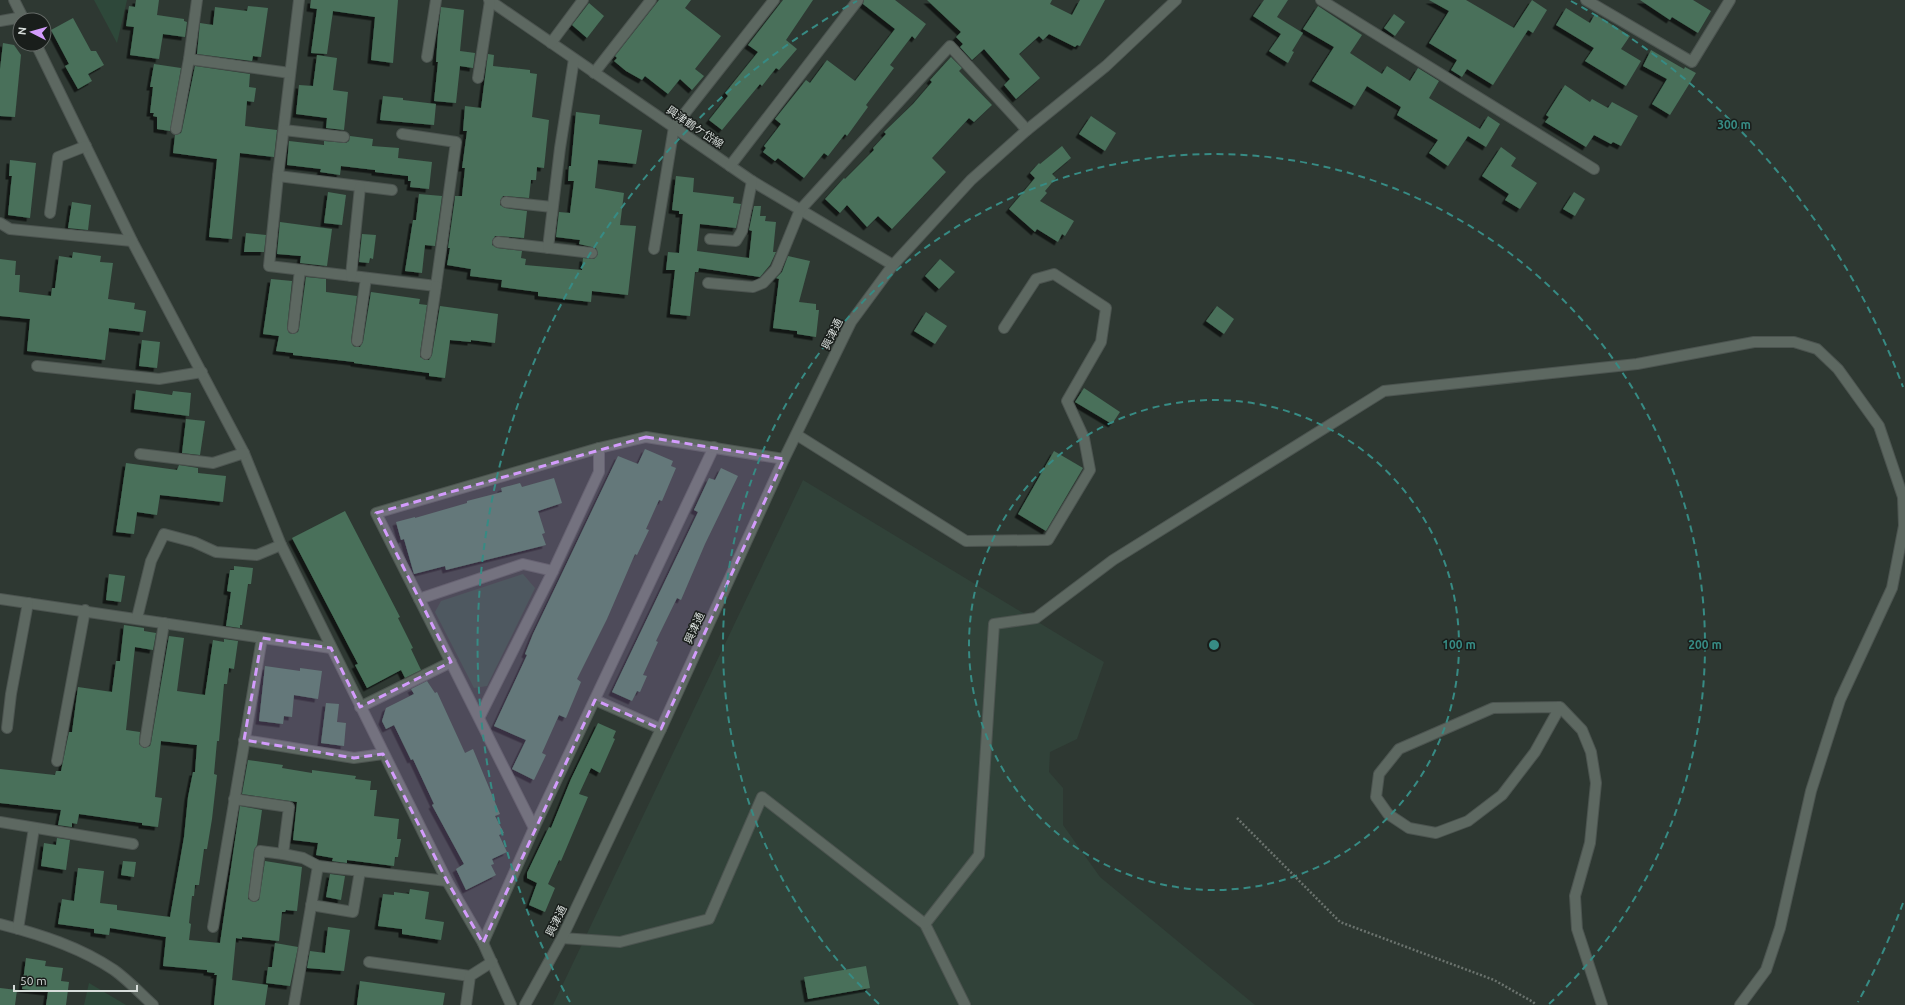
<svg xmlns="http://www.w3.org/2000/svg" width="1905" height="1005" viewBox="0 0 1905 1005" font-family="Ubuntu,'Noto Sans JP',sans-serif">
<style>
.built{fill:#314239}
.green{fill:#2e483a}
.building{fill:#48705a;filter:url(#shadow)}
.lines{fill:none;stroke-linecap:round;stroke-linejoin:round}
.minor-casing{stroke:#4c5450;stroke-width:12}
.path{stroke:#6b736e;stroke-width:2.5;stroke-dasharray:2 2;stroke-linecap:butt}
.minor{stroke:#5d6861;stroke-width:10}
.marked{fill:#d39cfc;fill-opacity:0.2;stroke:#d39cfc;stroke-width:3;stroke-dasharray:8 5;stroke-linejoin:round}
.ring{fill:none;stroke:#378b84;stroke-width:2;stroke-dasharray:7 5}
.labels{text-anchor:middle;stroke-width:3;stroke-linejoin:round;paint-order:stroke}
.street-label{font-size:11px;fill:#d7ddda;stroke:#191e1b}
.centre{fill:#378b84;stroke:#191e1b;stroke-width:2}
.ring-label{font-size:12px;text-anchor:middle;font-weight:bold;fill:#378b84;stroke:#191e1b;stroke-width:3;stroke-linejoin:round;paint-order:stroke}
</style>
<defs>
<filter id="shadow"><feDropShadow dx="-3.5" dy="3.5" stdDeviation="0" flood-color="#0009"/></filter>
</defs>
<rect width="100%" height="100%" fill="#2e3832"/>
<polygon class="built" points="803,480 1104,662 1077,739 1050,752 1049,772 1063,788 1063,825 1100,877 1255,1005 553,1005"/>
<g class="green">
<polygon points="94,0 127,0 117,43"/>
<polygon points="523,574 535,588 487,686 474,688 435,612 441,601"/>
<polygon points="89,983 126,1005 84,1005"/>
</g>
<g class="building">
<polygon points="136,0 159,0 157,15 184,19 184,21 187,22 185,37 163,34 159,59 130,55 134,27 126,26 129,6 135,7"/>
<polygon points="311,0 398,0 393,63 371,60 375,17 333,11 327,54 311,53 317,9 310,8"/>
<polygon points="659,0 691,0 685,8 721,36 695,69 704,76 692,90 680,79 668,94 645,76 642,80 626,71 614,61 617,58 615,56"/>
<polygon points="783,0 813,0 786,40 797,49 779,70 776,68 762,86 760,84 722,130 709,120 728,96 725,93 758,52 748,45"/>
<polygon points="864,0 895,0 926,24 915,39 912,36 890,65 894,68 866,105 868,107 847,136 845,134 828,156 824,153 804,178 778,158 775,161 763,152 766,148 764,146 781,124 775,119 806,80 810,83 827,60 855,81 895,29 863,4"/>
<polygon points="927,0 1052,0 1050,4 1072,15 1080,0 1105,0 1080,46 1077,45 1075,47 1049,34 1043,40 1039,36 1019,54 1040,78 1016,99 1004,85 1010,79 984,49 972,60 960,47 963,44 956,37 961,32"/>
<polygon points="1264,0 1288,0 1277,17 1303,33 1292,51 1294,52 1288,63 1269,51 1281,34 1253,16"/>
<polygon points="1429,0 1466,0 1514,28 1532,0 1547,10 1533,33 1528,30 1493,85 1467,69 1462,77 1451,70 1457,60 1429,43 1449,11"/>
<polygon points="1640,0 1693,0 1711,11 1698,33 1672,17 1670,20"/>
<polygon points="589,3 604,16 587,38 572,25"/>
<polygon points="248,6 268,8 261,57 253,56 252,61 197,54 200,23 213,25 215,7 247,11"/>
<polygon points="1318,6 1362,35 1350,53 1382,74 1387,66 1410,81 1418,68 1439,81 1429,98 1480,129 1488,116 1500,124 1486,147 1468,136 1448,166 1429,153 1438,140 1397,115 1401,107 1367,86 1355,106 1312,81 1334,47 1303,29"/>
<polygon points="441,7 464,10 460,51 475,53 473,68 460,66 456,103 434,101 438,62 436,62 438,33"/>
<polygon points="1566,8 1590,23 1595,14 1630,36 1621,49 1641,61 1626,86 1585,61 1594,48 1556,25"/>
<polygon points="1394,14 1405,22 1395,36 1384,28"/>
<polygon points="73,18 91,51 96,51 104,65 88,74 92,81 78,89 65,66 69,64 51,30"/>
<polygon points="3,43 14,45 21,55 15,117 0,116 0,69"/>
<polygon points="1651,50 1684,69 1685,67 1696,73 1670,115 1652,104 1667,79 1643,66"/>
<polygon points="488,54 494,55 493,66 530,70 530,73 537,74 532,117 549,120 544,168 537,167 536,180 531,180 529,198 506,196 503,196 500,201 500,205 505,208 527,211 524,238 498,236 495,236 492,241 492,245 497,248 522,251 521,258 526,259 525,265 582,270 583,258 594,259 598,254 596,248 579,244 580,240 556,237 559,212 570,213 574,181 568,181 569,166 571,166 576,112 600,115 599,124 642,130 636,164 598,160 595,188 624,193 620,225 636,226 628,295 592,291 591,302 538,296 538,292 501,287 502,280 470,276 471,269 447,265 450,248 448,248 455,198 455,196 462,196 465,168 462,168 467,131 463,131 465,106 481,108"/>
<polygon points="317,55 337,58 333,90 348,92 344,130 326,128 327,118 296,114 299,85 313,86"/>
<polygon points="951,57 962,68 959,71 992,105 974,122 969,118 932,158 946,172 892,229 878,216 867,227 847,205 840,213 825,199 844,178 845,179 874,150 873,148 886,134 884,132 913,104 932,82 930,80"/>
<polygon points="154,64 181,68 170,131 157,129 157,117 153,116 154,113 150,113 153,87 150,87"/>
<polygon points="195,66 250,74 249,87 256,88 254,102 247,101 245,126 277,130 274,157 240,153 232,239 209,237 217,159 173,153 175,135 181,133 182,130"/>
<polygon points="1565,85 1590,102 1592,99 1608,108 1612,102 1638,116 1621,146 1613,142 1611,144 1594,135 1586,147 1545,122 1549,117 1546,115"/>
<polygon points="383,96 403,98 403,100 436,104 434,125 380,120"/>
<polygon points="1091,116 1116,133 1105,151 1079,134"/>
<polygon points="350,136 373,139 372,146 399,148 398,158 432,162 429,189 410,187 411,181 408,181 408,176 375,172 375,170 341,166 340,175 320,172 321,169 287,165 289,141 324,145 324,141 346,143 349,141"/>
<polygon points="1062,146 1071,158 1052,174 1056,178 1045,191 1047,193 1040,201 1074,221 1065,236 1062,234 1058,242 1037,229 1035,232 1009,209 1035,178 1030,173 1039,163 1040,164"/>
<polygon points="1501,147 1516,158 1511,166 1537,183 1520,209 1505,200 1509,194 1482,176"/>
<polygon points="10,160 36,163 30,218 8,215 11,184 12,176 9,176"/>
<polygon points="676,176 694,178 693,192 734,197 733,203 741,204 736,228 700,224 697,251 749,258 752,231 749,230 754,206 761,206 760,216 766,216 765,221 776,222 773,252 776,252 770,265 760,277 699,268 698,272 695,272 690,316 670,314 675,270 666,270 668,252 679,253 683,214 679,214 679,211 672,210"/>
<polygon points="328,192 346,195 342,225 324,223"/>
<polygon points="1574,192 1585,199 1575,216 1563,209"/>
<polygon points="419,194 442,196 435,246 425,245 422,273 405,271 413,220 416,220"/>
<polygon points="72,202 91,205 88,230 68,228"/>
<polygon points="280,222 332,229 327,266 300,263 301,256 277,254"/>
<polygon points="246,233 266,235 264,252 244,252"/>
<polygon points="362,234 376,235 373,259 370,258 369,263 359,262"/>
<polygon points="73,252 101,256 100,262 113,263 108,299 135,303 134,309 146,311 143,332 109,328 105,360 27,351 30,319 0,316 0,259 16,261 15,275 20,275 19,292 51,296 52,288 55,288 59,256 72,258"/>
<polygon points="788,256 810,261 799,302 816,304 816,310 819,310 816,337 797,334 797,331 773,328 779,279 776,278 782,272"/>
<polygon points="940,259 955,272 939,289 925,276"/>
<polygon points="306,277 326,279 326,292 357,296 351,340 353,346 356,347 360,347 363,342 371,292 420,299 419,304 427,305 420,353 420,357 425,360 429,360 432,355 440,306 498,314 495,343 471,340 471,342 450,340 445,378 429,376 429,373 354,363 354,362 293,355 293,353 276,351 279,336 263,334 271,279 292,281 287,328 289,333 293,334 298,332 299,329"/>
<polygon points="1217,306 1234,319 1224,334 1206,321"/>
<polygon points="926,312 947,326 935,344 914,331"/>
<polygon points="142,340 160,342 157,368 139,366"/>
<polygon points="1084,388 1120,412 1112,424 1075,402"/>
<polygon points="136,390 172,395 173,391 191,393 189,416 134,409"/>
<polygon points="186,419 205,421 200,455 182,453"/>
<polygon points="645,449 673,461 671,466 676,468 662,501 659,500 646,529 649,530 637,555 635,554 607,619 577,679 581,682 566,718 559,715 542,753 546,755 534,780 512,769 526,740 494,726 527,655 525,654 533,634 618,456 638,464"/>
<polygon points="1054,451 1083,468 1046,531 1018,514"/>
<polygon points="126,463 177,470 179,465 198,468 198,473 226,476 223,502 160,495 157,515 137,512 134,534 116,532"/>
<polygon points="721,468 738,476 705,544 681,600 677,598 656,641 658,642 643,675 647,676 640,692 637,691 632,701 612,692 698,512 694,510 709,478 715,480"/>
<polygon points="554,478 562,503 538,511 545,533 542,534 546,545 446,570 445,566 414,574 404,539 401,540 396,522 415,517 415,518 467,503 467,501 502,492 501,488 520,483 522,487"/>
<polygon points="345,511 400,617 398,618 413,648 411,649 421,670 405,678 401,670 367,688 355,665 358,664 292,538"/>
<polygon points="234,566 253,568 251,584 248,584 242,625 240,625 240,628 226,626 231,592 227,591 230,570 234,570"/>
<polygon points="109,574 125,576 121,602 106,600"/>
<polygon points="124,625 144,628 144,631 156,633 153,650 135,647 126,730 140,732 139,744 144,748 150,746 151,743 169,636 184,638 177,691 205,695 213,640 224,642 224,639 238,641 234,669 229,668 227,684 224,684 219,741 217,741 214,774 217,775 212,819 207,849 204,849 199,885 195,885 194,896 192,896 189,923 191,924 189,940 220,943 240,806 262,810 257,845 254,850 248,899 254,902 259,900 265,861 302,867 297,911 286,910 285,912 282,912 279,941 242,937 242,939 236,938 232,980 268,985 265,1005 214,1005 217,975 214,975 215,973 207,972 207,970 163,966 166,937 110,928 109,935 94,933 94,929 58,924 62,899 74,901 78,868 104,871 100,903 117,905 117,910 170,917 184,837 188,797 193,772 195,772 197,745 161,741 155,797 162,798 158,827 142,825 142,823 79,814 77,824 72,823 72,827 58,825 61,810 0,803 0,769 55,775 56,771 61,771 69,732 72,732 78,687 112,692 116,661 120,661"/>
<polygon points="265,666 300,671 300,668 322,671 318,699 294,695 292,717 284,716 283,724 259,721"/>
<polygon points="427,681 435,693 437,692 465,753 473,749 500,814 495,816 504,833 499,835 507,852 492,859 494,864 491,865 496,875 466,890 456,869 464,864 432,805 434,804 413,759 411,760 394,725 386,729 382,721 386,708 414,694 411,689"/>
<polygon points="326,703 339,704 337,722 346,723 344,746 321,743"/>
<polygon points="598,723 616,731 613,738 615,739 600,773 591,768 579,794 588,797 561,861 559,860 548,884 555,888 545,912 529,905 537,883 527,878 527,873 549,827 551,828 571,779"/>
<polygon points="248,760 283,765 282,768 312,773 312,770 356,776 355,779 371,781 370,790 377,790 374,816 399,819 397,839 401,839 398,857 395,857 394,866 347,860 347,863 332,861 333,858 316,855 318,843 293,840 297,802 242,794"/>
<polygon points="57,838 70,840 66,870 41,866 44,843 56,845"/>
<polygon points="123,861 136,862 134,877 121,875"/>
<polygon points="330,874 345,876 341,900 326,897"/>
<polygon points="410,889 429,892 425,919 444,922 441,940 402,934 402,929 378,926 383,894 394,895 394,892 409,894"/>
<polygon points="328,927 350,930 344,971 307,968 310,951 325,953"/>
<polygon points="275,943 298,947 290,986 266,983 268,967 272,967"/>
<polygon points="26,958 46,961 45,966 63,968 61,981 69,982 66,1005 46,1005 48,992 22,989"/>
<polygon points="866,966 870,988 808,999 804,977"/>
<polygon points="360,981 445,993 443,1005 357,1005"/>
<polygon points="0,988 17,990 15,1005 0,1005"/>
</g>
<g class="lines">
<g class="minor-casing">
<g id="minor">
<polyline points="14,0 24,20"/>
<polyline points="299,0 278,176 269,266 436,286 456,142 402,134"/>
<polyline points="489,0 752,181 893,265"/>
<polyline points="1321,0 1594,169"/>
<polyline points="1586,0 1692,62 1730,0"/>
<polyline points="0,21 23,17"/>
<polyline points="551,43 583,0"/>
<polyline points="36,44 132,241 244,453 281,545 447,881 483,943 511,1005"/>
<polyline points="427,57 436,0"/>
<polyline points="189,59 290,73"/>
<polyline points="594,73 651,0"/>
<polyline points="478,78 490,1"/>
<polyline points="176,129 189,59 197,0"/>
<polyline points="284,130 344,137"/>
<polyline points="730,166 858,0"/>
<polyline points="278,176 392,190"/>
<polyline points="506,202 552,207"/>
<polyline points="50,213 58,157 86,146"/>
<polyline points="0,223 10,229 132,241"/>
<polyline points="710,239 736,241 742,231 752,181"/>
<polyline points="498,242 592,253"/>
<polyline points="548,248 560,148 574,59"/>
<polyline points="654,249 674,127 774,0"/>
<polyline points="351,276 360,187"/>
<polyline points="708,283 753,287 763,283 776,269 800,210 950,46 1027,130"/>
<polyline points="293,328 300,270"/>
<polyline points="357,341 366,278"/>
<polyline points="426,354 436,286"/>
<polyline points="37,366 159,379 202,372"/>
<polyline points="797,435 966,541 1048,540 1090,470 1084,438 1067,401 1101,342 1106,308 1054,274 1036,279 1004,328"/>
<polyline points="140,454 213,463 244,453"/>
<polyline points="0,599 331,648"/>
<polyline points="419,599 523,564 553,571"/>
<polyline points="137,618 151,561 164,534 194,542 216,552 257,555 281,545"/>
<polyline points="595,700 661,729"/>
<polyline points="360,707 451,662"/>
<polyline points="1560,707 1535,752 1502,795 1468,821 1436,833 1409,828 1388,814 1376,797 1379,774 1399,749 1493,708 1560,707 1582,730 1591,752 1596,783 1590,843 1575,896 1577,929 1602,1005"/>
<polyline points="480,716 553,571 599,472 599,448"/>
<polyline points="7,728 11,694 28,603"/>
<polyline points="244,740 354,758 383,754"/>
<polyline points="145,742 164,623"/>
<polyline points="57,761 85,610"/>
<polyline points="234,799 289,807 283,854 260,851 254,896"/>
<polyline points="0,822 133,844"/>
<polyline points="534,828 714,447"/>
<polyline points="283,854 303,858 318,866"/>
<polyline points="311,905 353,912 360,871"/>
<path d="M 0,924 C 40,934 80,947 114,970 C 128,980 141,994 153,1005"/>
<polyline points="925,924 965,1005"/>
<polyline points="213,927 262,638"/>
<polyline points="18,929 34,828"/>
<polyline points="562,938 620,942 709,919 762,797 925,924 979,855 994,624 1036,618 1113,560 1384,391 1637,364 1754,342 1794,342 1817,349 1838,369 1879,426 1903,497 1904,526 1892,588 1840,700 1811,791 1780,928 1766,970 1740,1005"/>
<polyline points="483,943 534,828 376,513 599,448 646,437 784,459"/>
<polyline points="369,962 470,976"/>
<polyline points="294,1005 318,866 447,881"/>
<polyline points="466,1005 470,976 492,962"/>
<polyline points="525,1005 562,938 661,729 784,459 851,322 893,265 971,180 1027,130 1106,66 1176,0"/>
</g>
</g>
<polyline class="path" points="1237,818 1340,922 1494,980 1533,1002 1536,1005"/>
<use href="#minor" class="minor"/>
</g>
<path class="marked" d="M 646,437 L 784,459 L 661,729 L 595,700 L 483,943 L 447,881 L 383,754 L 354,758 L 244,740 L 262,638 L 331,648 L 360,707 L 451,662 L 376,513 Z"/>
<g class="ring">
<circle cx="1214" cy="645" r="245"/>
<path d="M879 1004A491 491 0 1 1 1549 1004"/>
<path d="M1903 903A736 736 0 0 1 1858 1002M570 1002A736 736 0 0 1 857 1M1571 1A736 736 0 0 1 1903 387"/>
</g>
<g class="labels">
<g class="street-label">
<text transform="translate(695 127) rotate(34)" y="4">興津鶴ケ岱線</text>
<text transform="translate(832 334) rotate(-64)" y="4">興津通</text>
<text transform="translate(694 628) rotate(-66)" y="4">興津通</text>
<text transform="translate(556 921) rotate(-64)" y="4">興津通</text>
</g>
</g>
<circle cx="1214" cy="645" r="6" class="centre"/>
<g class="ring-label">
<text x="1734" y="129">300 m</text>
<text x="1459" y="649">100 m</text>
<text x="1705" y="649">200 m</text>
</g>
<g transform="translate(32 32) rotate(276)"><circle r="19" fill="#191e1b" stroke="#656a67"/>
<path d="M0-3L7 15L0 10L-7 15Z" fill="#d39cfc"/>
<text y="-6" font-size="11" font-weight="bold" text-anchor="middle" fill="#d7ddda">N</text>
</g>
<path d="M14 985v6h123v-6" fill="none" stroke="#d7ddda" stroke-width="2"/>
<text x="20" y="985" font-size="12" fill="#d7ddda" stroke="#191e1b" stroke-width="3" paint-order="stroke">50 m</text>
</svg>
